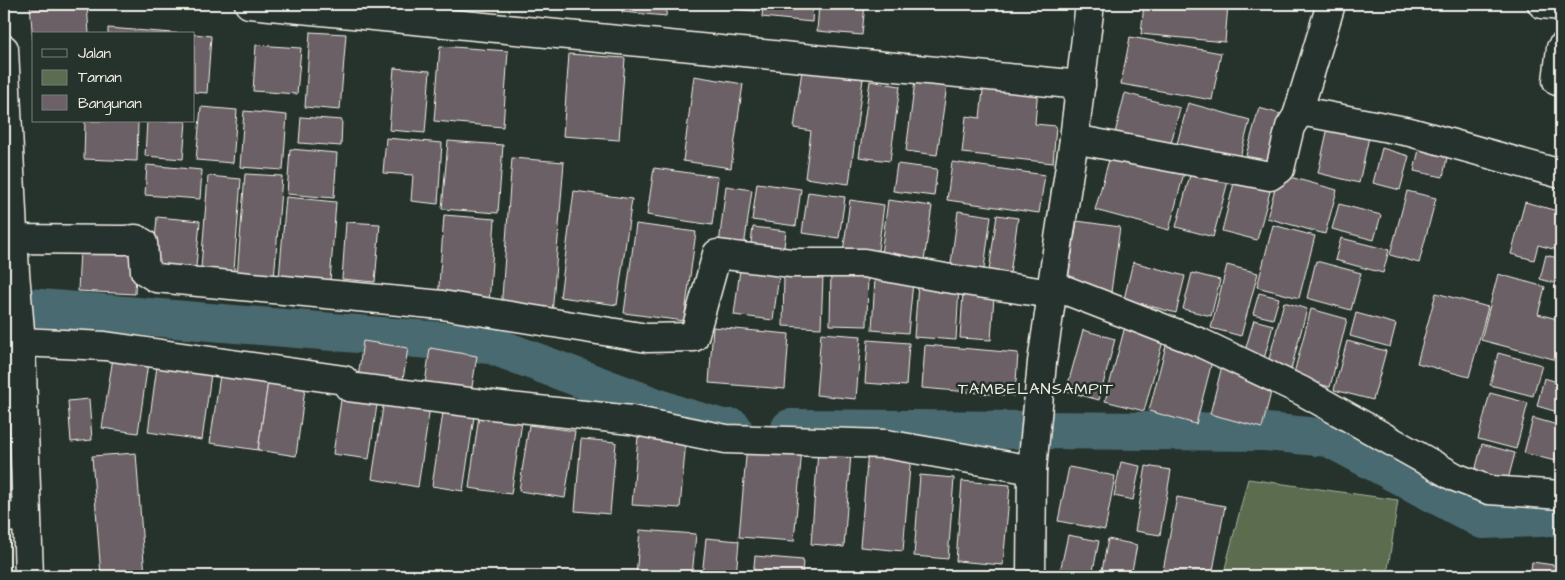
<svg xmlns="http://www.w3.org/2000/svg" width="1565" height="580" viewBox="0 0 1565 580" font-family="'Architects Daughter',sans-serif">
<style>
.green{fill:#5b6d50;stroke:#a8af9c}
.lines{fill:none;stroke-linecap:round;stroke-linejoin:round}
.canal{stroke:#496b6f;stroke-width:38}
.building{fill:#6b6166;stroke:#f4f1e8}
.minor-casing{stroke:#f4f1e8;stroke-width:31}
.minor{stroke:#26332d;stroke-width:28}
.labels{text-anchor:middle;stroke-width:5;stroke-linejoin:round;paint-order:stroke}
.quarter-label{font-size:16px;letter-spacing:1px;fill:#f4f1e8;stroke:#26332d}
</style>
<rect width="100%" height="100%" fill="#26332d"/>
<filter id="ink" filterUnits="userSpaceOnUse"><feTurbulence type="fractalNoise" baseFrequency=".02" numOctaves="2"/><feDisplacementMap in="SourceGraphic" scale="10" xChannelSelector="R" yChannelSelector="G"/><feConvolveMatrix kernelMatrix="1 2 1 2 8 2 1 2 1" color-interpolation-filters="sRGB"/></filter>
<g filter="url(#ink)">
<polygon class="green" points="1248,479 1398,500 1387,576 1223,576"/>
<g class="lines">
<g class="canal">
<polyline points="4,305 491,345 678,415 722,428 733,428"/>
<polyline points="790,428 1265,432 1329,438 1483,520 1561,517"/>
</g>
</g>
<g class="building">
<polygon points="30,4 87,4 89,34 34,34 34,55"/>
<polygon points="622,4 667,4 666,16 622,12"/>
<polygon points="674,4 756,4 756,11"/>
<polygon points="763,4 813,4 812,22 762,17"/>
<polygon points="819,4 865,4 862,35 817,31"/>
<polygon points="1144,4 1228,4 1225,42 1141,34"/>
<polygon points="108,28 186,34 108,34"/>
<polygon points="310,32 346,34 340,110 305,107"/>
<polygon points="194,34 211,36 207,93 194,92"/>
<polygon points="1130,37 1221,53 1212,100 1121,84"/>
<polygon points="256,45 301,48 297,94 253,91"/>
<polygon points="440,46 508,51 503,127 434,121"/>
<polygon points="569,54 625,58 619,140 563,136"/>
<polygon points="394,68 430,71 425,133 389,130"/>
<polygon points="802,70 863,79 849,184 805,178 811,131 794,128"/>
<polygon points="694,76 743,84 731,168 683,161"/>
<polygon points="870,81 900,86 890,161 859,157"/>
<polygon points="915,81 947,85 937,155 906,151"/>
<polygon points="984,81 1038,87 1035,124 1056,126 1053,163 962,153 966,116 980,118"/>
<polygon points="1125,93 1180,108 1169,151 1114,137"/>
<polygon points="1188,103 1250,120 1237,168 1175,151"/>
<polygon points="201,107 237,110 233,163 196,160"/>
<polygon points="1259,108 1288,116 1274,167 1245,159"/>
<polygon points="244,111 287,115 283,170 240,167"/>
<polygon points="301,117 342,120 341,146 299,143"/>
<polygon points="85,121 138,121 137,161 84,159"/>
<polygon points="147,121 186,121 183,159 145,156"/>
<polygon points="1328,127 1369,137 1359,183 1318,173"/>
<polygon points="386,138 442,143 438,204 411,201 413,175 383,173"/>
<polygon points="448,141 503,145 498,213 442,209"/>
<polygon points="1421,141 1449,148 1443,177 1414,171"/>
<polygon points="1382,148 1409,156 1400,190 1373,183"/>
<polygon points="290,149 337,153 334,198 287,194"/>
<polygon points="1112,149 1185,169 1169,230 1095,210"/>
<polygon points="512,158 564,162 552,315 501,311"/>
<polygon points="952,162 1045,175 1039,213 947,200"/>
<polygon points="897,164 937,169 934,196 893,191"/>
<polygon points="1193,164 1230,174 1213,237 1176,227"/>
<polygon points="147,165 202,170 200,199 145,195"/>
<polygon points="654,168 718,177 712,225 647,215"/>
<polygon points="245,174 282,176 274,280 237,277"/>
<polygon points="1279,174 1337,190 1325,234 1267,218"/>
<polygon points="1236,175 1272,184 1257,240 1222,231"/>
<polygon points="208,176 241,179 234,271 201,268"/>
<polygon points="757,183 801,189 796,226 752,220"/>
<polygon points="726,186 752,190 744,247 719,244"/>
<polygon points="574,191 632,199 617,305 560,297"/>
<polygon points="1407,191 1436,198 1419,263 1390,255"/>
<polygon points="808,192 845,197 839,238 802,233"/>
<polygon points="286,197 336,202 330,282 279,278"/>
<polygon points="850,200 884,205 877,258 843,253"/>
<polygon points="888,200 932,206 923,268 880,262"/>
<polygon points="1525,202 1561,212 1561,251 1538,245 1534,260 1511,254"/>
<polygon points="1339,204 1381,215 1374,240 1332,229"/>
<polygon points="958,211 991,216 983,276 950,271"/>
<polygon points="444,215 495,219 489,304 438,300"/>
<polygon points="997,215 1018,218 1009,281 988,278"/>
<polygon points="157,217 200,221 196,267 153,264"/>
<polygon points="1077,221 1120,227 1111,292 1067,286"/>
<polygon points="346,222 380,224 375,282 342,279"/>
<polygon points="636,224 696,232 684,321 624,313"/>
<polygon points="1273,225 1315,236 1299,298 1257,287"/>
<polygon points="753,227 786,231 783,255 750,251"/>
<polygon points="1341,238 1389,250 1383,273 1335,260"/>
<polygon points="80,249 137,252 135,294 78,291"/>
<polygon points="1546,255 1561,259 1561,285 1540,279"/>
<polygon points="1316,261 1361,273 1351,310 1307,298"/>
<polygon points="741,262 780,268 773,320 734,315"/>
<polygon points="1133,262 1185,276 1176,313 1124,299"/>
<polygon points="1227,265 1258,273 1241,336 1211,328"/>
<polygon points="831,269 868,270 867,326 830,325"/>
<polygon points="1192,273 1220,280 1211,316 1183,309"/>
<polygon points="1498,274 1545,287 1538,314 1561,320 1561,344 1557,360 1481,340"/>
<polygon points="784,275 823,276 821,328 783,326"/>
<polygon points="875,278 913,282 908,333 872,330"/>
<polygon points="918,284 959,287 956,340 914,337"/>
<polygon points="963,293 994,296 991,340 960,338"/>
<polygon points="1259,293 1279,298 1273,319 1253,314"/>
<polygon points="1436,293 1488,307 1469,377 1417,363"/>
<polygon points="1284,302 1307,309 1290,373 1267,367"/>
<polygon points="1311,309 1347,319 1330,387 1293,377"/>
<polygon points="1356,313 1396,324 1390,347 1350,336"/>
<polygon points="1127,319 1166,330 1144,411 1105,401"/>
<polygon points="1254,320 1273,325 1264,359 1244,354"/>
<polygon points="713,327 789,334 785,389 709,383"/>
<rect x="4" y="329" width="11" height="39"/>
<polygon points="1083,330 1115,339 1099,400 1066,391"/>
<polygon points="821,333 861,336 856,399 816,395"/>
<polygon points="1168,338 1215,350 1196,424 1149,411"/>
<polygon points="868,340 909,343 906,386 865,383"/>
<polygon points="363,341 408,348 401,392 357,385"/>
<polygon points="1347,341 1386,351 1373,400 1334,390"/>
<polygon points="925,345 1018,353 1015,396 922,388"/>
<polygon points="430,348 477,356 470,399 424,391"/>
<polygon points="114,351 149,356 138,433 102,428"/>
<polygon points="1498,353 1542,365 1533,396 1490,385"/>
<polygon points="158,359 212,367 202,440 148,432"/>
<polygon points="1222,366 1274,380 1262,428 1210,414"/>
<polygon points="221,368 269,375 258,450 210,443"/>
<polygon points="269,375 306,381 296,456 258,450"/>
<polygon points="1544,378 1561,383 1561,413 1537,406"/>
<polygon points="4,383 16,383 17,418 4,418"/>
<polygon points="342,393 378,398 369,459 333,454"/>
<polygon points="1490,393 1528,403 1516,449 1478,439"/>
<polygon points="89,399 92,440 71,442 68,401"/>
<polygon points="384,400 430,407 418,487 372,479"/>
<polygon points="444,406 475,410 463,491 432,486"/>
<polygon points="479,415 522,422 511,494 469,488"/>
<polygon points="1533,418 1561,426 1561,438 1555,461 1524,453"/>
<polygon points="529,425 575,431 565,498 519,491"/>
<polygon points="638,437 686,440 680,508 632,505"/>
<polygon points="581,439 616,442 610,514 575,511"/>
<polygon points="1482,444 1515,453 1506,487 1473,479"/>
<polygon points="747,445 802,449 794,541 739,537"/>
<polygon points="868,450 911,454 903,551 860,547"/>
<polygon points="818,451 851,453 844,547 811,544"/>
<polygon points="136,453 145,576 101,576 92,456"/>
<polygon points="1121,462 1140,466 1133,500 1114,496"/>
<polygon points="1146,466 1171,470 1160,535 1135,531"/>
<polygon points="1069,467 1115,476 1105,530 1058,521"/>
<polygon points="920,475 954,478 948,559 914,556"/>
<polygon points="962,481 1010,485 1003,565 956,561"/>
<polygon points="1177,497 1225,506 1212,576 1162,576"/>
<polygon points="640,530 696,534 692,576 636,576"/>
<polygon points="1068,535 1099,541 1092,576 1059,576"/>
<polygon points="706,538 739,541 736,576 702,576"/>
<polygon points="1108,539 1137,545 1131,576 1101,576"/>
<polygon points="755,556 803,560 802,576 753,576"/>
<polygon points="1532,562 1561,566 1561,576 1530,576"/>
</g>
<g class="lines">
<g class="minor-casing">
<g id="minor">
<polyline points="249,4 1081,85"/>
<polyline points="1542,4 1561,6"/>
<polyline points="1561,48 1557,81 1561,82"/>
<polyline points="4,49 15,273 21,342 29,576"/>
<polyline points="1297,116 1331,4"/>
<polyline points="1074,139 1270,176 1280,169 1290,127 1297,116 1306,112 1410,132 1561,174"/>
<polyline points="13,239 124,240 136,239 143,243 145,271 156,278 442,305 647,338 694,337 717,254 791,263 864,263 945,278 1052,294"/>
<polyline points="1052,285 1201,343 1302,391 1455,477 1489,490 1561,495"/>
<polyline points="21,342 105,346 344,380 349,387 492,405 631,420 726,439 886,444 1032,470"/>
<polyline points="4,517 26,518"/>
<polyline points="1031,576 1032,470 1042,362 1052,294 1052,285 1074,139 1090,4"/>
</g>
</g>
<use href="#minor" class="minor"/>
</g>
</g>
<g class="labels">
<g class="quarter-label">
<text x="1036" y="394">TAMBELANSAMPIT</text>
</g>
</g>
<rect width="1565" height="580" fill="none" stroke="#26332d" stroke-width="20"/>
<rect x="10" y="10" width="1545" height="560" fill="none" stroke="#f4f1e8" stroke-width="2" filter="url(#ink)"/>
<rect x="32" y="32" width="162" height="90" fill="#26332d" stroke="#787f78"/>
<rect x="42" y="49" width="25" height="8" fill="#26332d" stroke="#787f78"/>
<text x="78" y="58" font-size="15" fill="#f4f1e8">Jalan</text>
<rect x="42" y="70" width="25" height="15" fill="#5b6d50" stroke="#787f78"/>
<text x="78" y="82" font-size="15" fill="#f4f1e8">Taman</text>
<rect x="42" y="95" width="25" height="15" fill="#6b6166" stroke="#787f78"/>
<text x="78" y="108" font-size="15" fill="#f4f1e8">Bangunan</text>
</svg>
